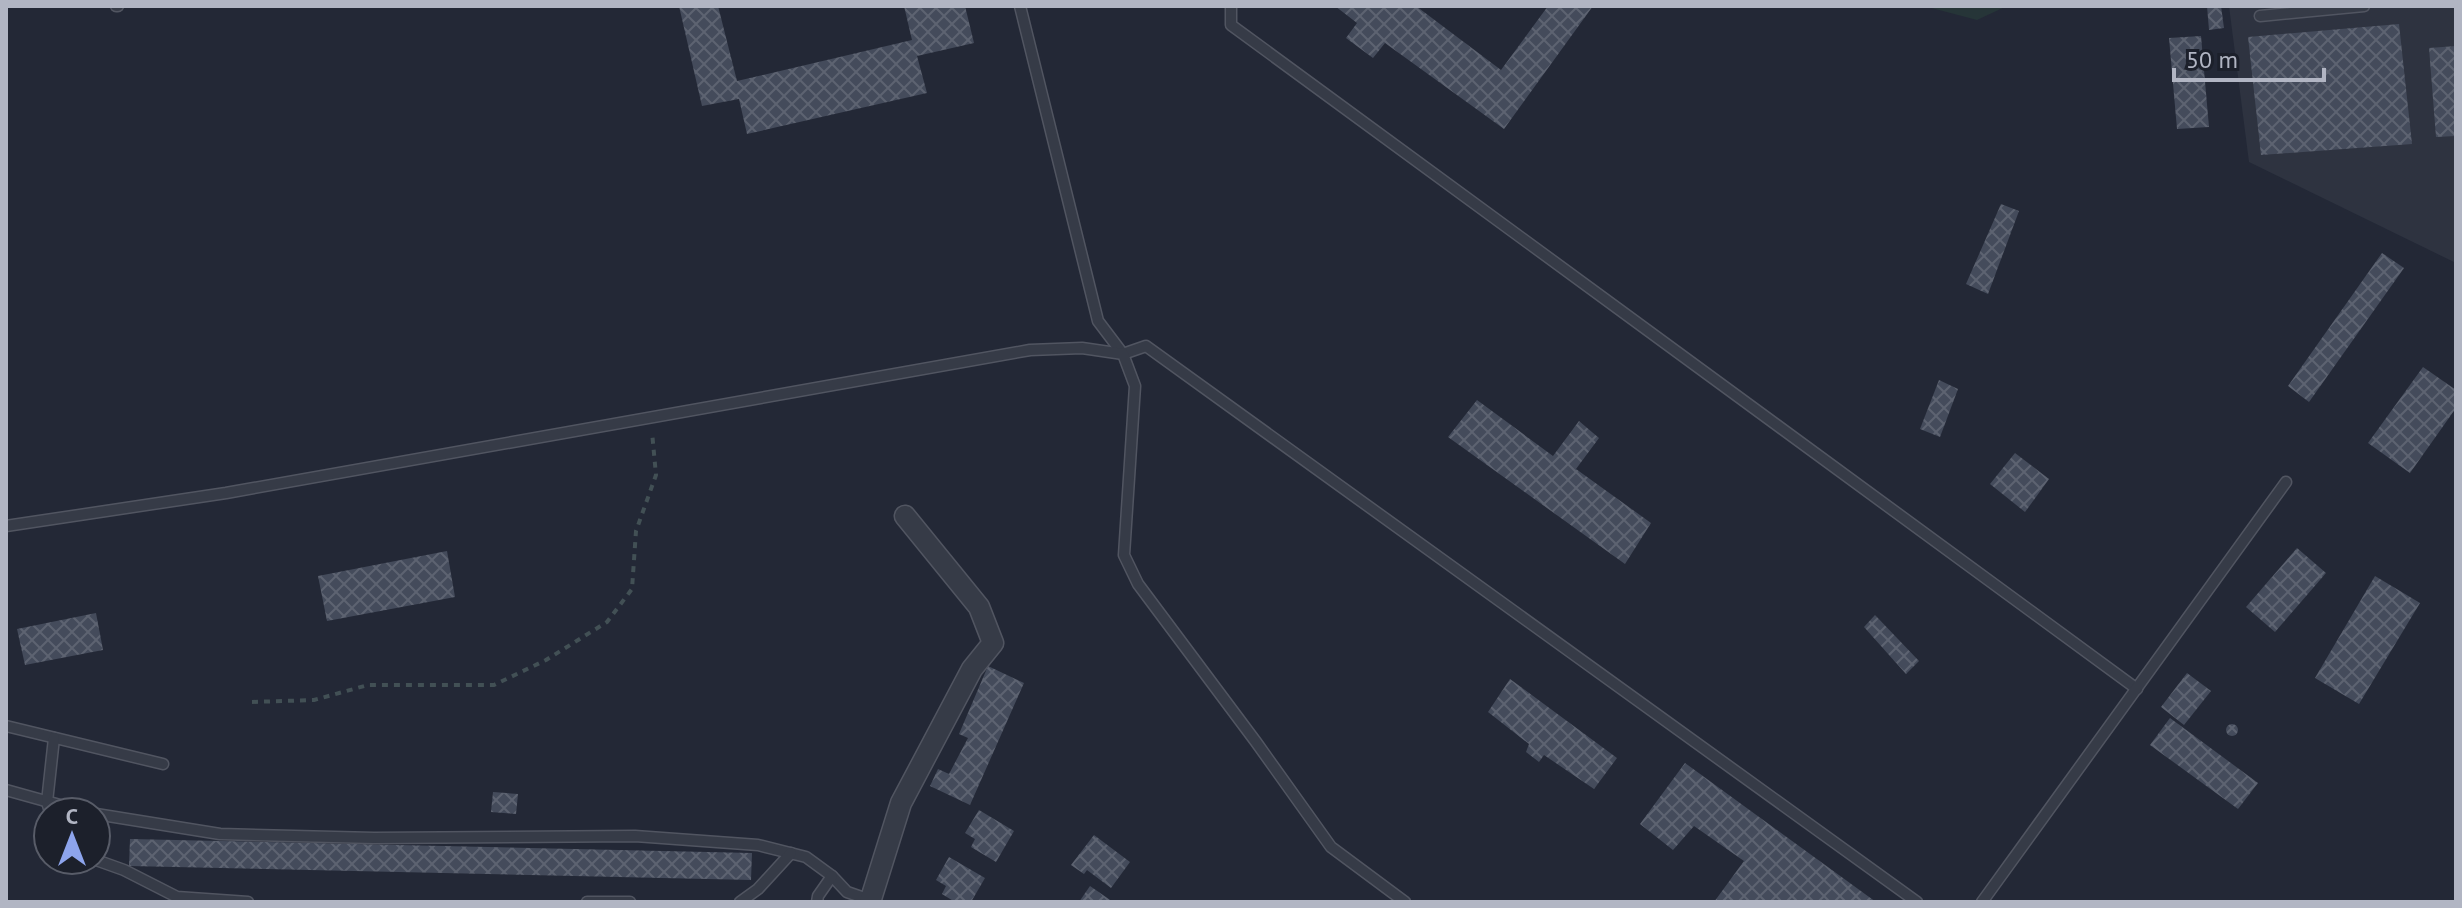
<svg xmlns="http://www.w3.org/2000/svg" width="2462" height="908" viewBox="0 0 2462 908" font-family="'PT Sans',sans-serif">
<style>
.airport{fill:#2e3340}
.green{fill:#263538}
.building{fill:url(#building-cross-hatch)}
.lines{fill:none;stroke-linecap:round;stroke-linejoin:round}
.lane-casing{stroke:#515561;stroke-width:13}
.street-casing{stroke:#515561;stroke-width:23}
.path{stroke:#425055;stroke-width:4;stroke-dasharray:6 6;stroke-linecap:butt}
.lane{stroke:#363b47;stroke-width:10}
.street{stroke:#363b47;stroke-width:20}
</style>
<defs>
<pattern id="building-cross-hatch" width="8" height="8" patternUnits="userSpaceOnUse" patternTransform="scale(2)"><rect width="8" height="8" fill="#444b5b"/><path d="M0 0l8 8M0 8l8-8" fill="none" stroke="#5d6371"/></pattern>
</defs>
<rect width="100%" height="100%" fill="#232836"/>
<polygon class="airport" points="2229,6 2456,6 2456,263 2249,162"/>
<polygon class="green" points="1924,6 2007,6 1977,20"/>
<g class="building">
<polygon points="679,6 718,6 737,81 912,40 904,6 965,6 974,43 917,56 927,93 747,134 739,99 702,106"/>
<polygon points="1335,6 1416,6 1501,70 1548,6 1593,6 1504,129 1385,43 1373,58 1346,38 1357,23"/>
<polygon points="2207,6 2221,6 2224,28 2209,30"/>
<polygon points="2399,24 2412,144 2261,155 2248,37"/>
<polygon points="2201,36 2209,127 2177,129 2169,38"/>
<polygon points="2456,46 2456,136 2436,137 2429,48"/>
<polygon points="2001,204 2019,211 1988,294 1966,284"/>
<polygon points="2382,253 2404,268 2309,402 2288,386"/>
<polygon points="2423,367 2456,390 2456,408 2410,473 2368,443"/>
<polygon points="1939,380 1958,389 1940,437 1920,429"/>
<polygon points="1477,400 1553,456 1579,421 1599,438 1576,469 1651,523 1625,564 1448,437"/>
<polygon points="2015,453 2049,479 2025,512 1990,484"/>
<polygon points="2297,548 2326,573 2275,632 2246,607"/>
<polygon points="447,551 455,597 327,621 318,576"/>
<polygon points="2375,576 2420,603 2359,704 2315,678"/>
<polygon points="96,613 103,650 25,665 17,629"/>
<polygon points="1875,615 1919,661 1906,674 1864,627"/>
<polygon points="988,666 1024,683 970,805 930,786 938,769 949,774 968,738 959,734"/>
<polygon points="2187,673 2211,691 2184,725 2161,707"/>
<polygon points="1510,679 1617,758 1594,789 1544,755 1539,762 1526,752 1529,744 1488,712"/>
<polygon points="2170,718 2258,783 2238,809 2150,745"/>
<circle cx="2232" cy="730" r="6"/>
<polygon points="1685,763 1876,902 1714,902 1744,861 1694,826 1673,850 1640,824"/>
<polygon points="493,792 518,794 516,814 491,812"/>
<polygon points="979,810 1014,831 996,862 971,847 975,839 965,833"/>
<polygon points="1094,835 1130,862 1111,888 1087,870 1084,874 1071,865"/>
<polygon points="130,839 752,853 751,880 129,866"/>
<polygon points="949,857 985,878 971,902 955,902 942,894 946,886 936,880"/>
<polygon points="1090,886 1113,902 1079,902"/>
</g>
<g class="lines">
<g class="lane-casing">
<g id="lane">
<polyline points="116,6 118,6"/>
<polyline points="1020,6 1098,321 1123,354 1146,346 1917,902"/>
<polyline points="1231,6 1231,25 2137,689"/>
<polyline points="2260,16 2364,6"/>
<polyline points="6,526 226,493 1030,350 1082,348 1123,354 1135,386 1124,555 1138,584 1256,742 1331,847 1405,902"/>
<polyline points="6,726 163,764"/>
<polyline points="6,790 85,812"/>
<polyline points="50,812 47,802 54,738"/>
<polyline points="96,814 220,834 374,838 635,836 758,845 806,857 832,876 847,892 870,900"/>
<polyline points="96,860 124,870 177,897 248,902"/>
<polyline points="587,902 630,902"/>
<polyline points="740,902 758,889 791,853"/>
<polyline points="817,902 818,896 832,876"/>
<polyline points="1982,902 2286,482"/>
</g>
</g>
<g class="street-casing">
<polyline id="street" points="870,902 901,803 972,669 993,643 979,607 905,516"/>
</g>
<polyline class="path" points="252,702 314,700 368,685 494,685 546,660 607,622 632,589 636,531 656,475 652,432"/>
<use href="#lane" class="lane"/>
<use href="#street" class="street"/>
</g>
<rect width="2462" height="908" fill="none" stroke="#b1b5c3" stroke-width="16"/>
<g transform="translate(72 836)"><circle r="38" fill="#1c202b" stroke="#585c68" stroke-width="2"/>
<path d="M0-6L14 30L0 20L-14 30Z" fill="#8da4ec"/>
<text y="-12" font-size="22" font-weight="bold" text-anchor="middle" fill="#b1b5c3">С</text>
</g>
<path d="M2174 68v12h150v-12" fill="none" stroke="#b1b5c3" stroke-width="4"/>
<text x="2186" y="68" font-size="24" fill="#b1b5c3" stroke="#1c202b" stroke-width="6" paint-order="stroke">50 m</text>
</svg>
